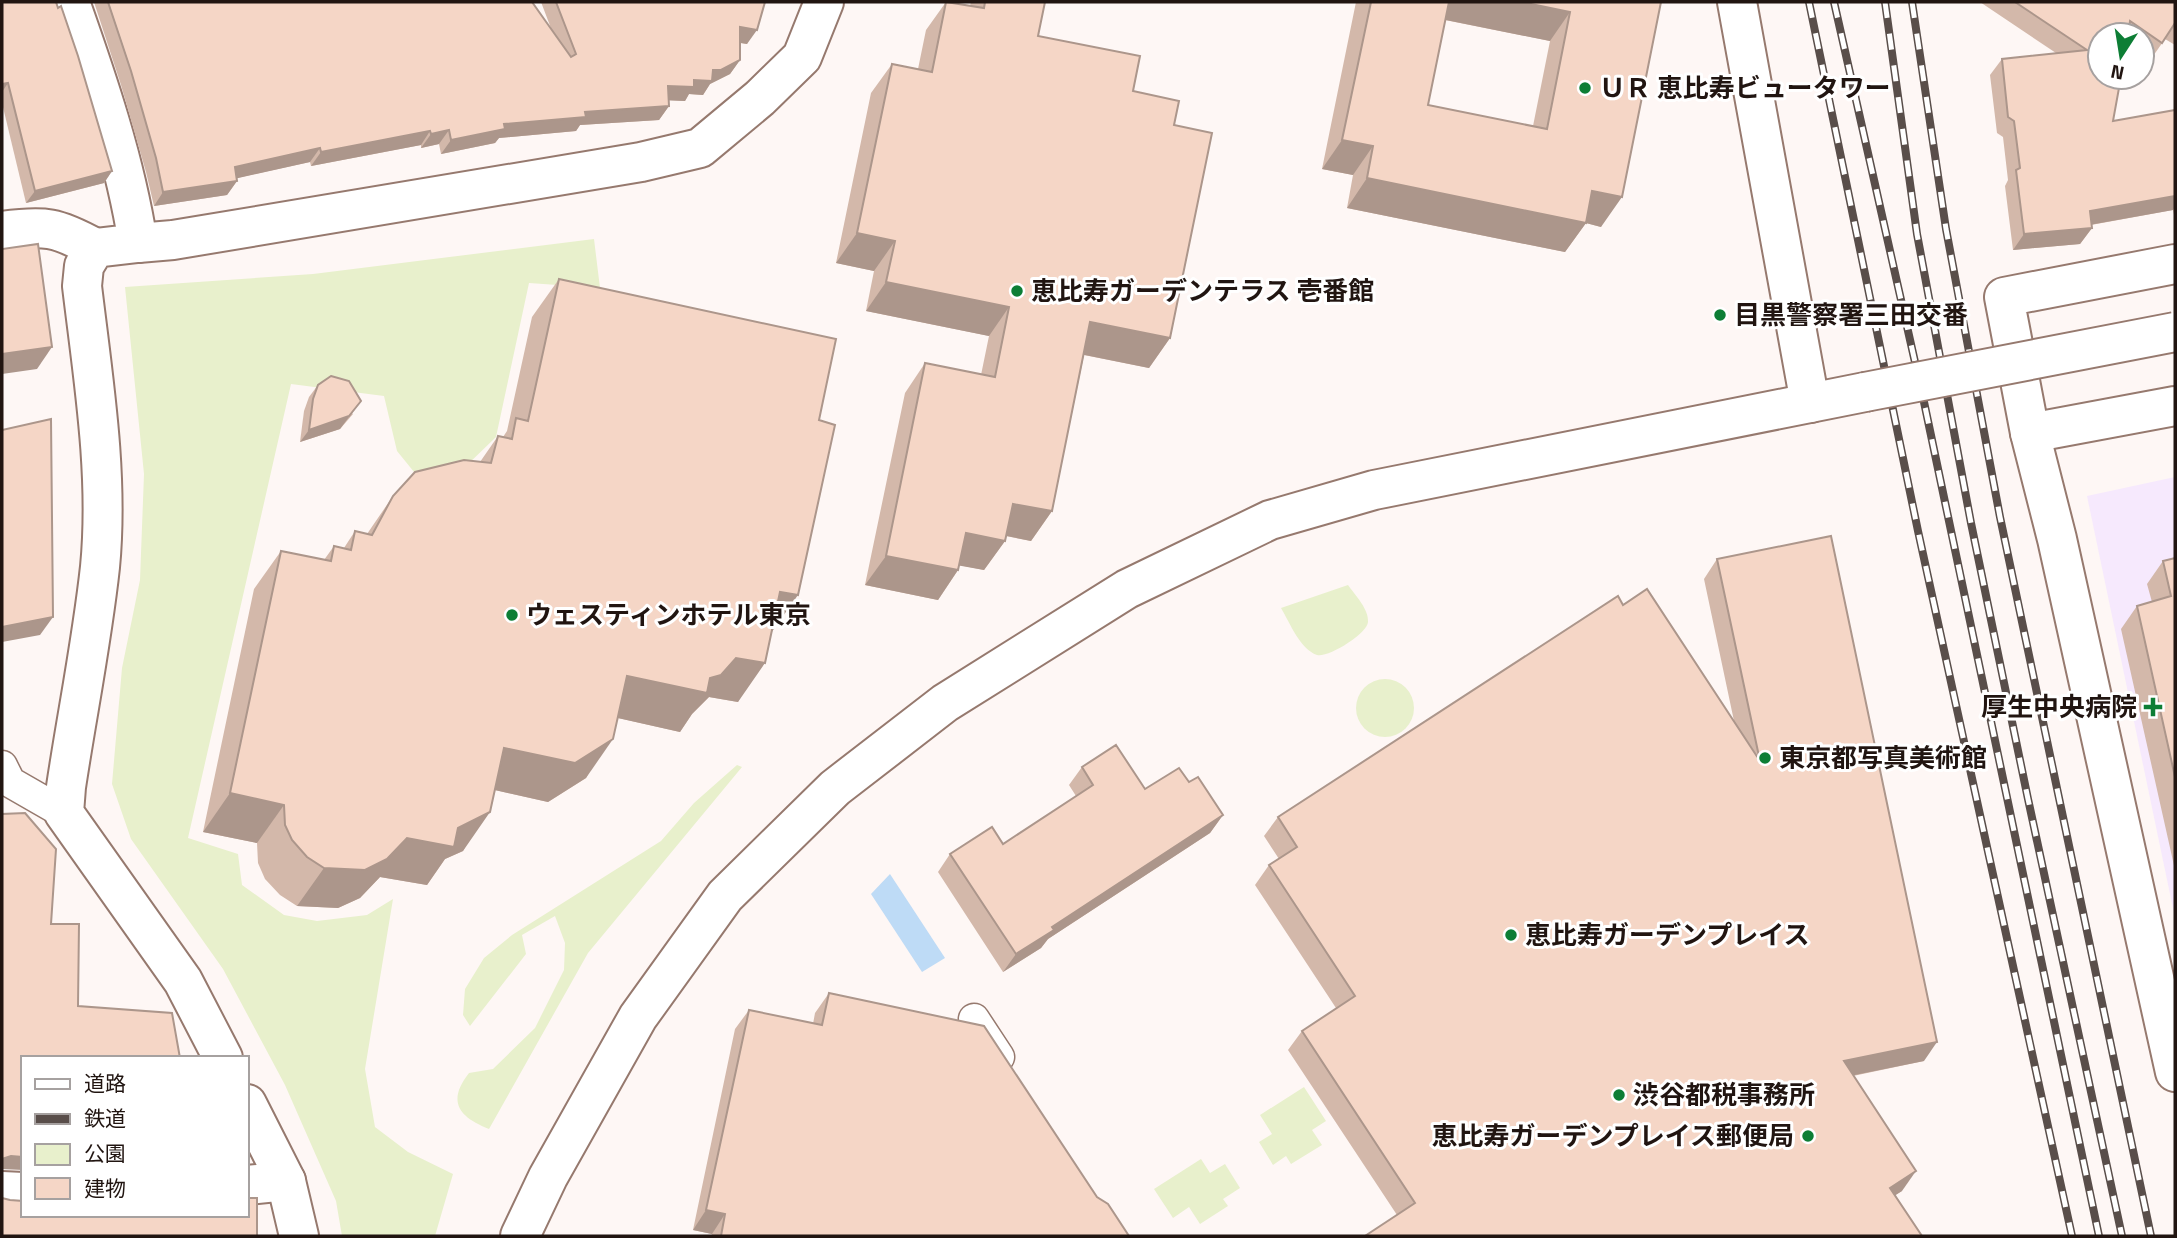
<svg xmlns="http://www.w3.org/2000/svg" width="2177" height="1238" viewBox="0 0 2177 1238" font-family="'Titillium Web','Noto Sans JP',sans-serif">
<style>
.medical{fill:#f6e9fd}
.green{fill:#e8f0cc}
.water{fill:#bedbf6}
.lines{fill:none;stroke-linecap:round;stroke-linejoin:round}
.pedestrian-casing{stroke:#96796e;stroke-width:33}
.minor-casing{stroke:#96796e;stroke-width:42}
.tertiary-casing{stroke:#96796e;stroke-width:42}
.pedestrian{stroke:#fff;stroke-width:30}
.minor{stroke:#fff;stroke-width:38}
.tertiary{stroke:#fff;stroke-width:38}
.rail-casing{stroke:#594e4a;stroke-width:8}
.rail{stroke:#fff;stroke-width:5;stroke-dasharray:16;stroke-linecap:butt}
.tertiary-bridge-casing{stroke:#96796e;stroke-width:42;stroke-linecap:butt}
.tertiary-bridge{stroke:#fff;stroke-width:38}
.wall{fill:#d3b8aa;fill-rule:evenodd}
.shaded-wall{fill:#ac968b}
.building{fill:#f5d6c6;stroke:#ac968b;stroke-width:2}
.poi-dot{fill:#0d7e35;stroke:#fff;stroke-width:2.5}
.labels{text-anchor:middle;stroke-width:6;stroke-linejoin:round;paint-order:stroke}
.poi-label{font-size:26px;font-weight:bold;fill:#211511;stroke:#fff;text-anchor:start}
</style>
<rect width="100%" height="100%" fill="#fef7f5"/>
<polygon class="medical" points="2175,477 2175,918 2087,496"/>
<g class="green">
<polygon points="594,239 600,288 529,283 496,437 463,469 427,488 397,451 384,396 291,384 188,838 238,854 242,885 284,915 317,921 367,915 393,899 365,1069 375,1127 408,1152 453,1174 435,1236 342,1236 336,1201 285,1085 223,969 131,839 112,784 122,668 140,580 144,474 125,287 313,274"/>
<path d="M 1348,585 C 1355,595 1369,609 1368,622 C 1367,634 1328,658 1317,655 C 1300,649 1290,623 1281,608 Z"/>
<circle cx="1385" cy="708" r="29"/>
<path d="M 737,765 L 742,767 L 588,953 L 489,1129 C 458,1117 447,1101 469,1073 L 493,1069 L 535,1028 L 564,970 L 565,943 L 555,916 L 522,935 L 526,954 L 470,1026 L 463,1015 L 465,989 L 484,958 L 512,935 L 661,841 L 694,803 Z"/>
<polygon points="1304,1087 1326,1121 1312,1130 1322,1145 1291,1164 1286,1156 1273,1165 1259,1142 1272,1134 1260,1115"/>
<polygon points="1201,1159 1210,1173 1225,1164 1240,1188 1223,1199 1228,1206 1200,1224 1189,1207 1173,1218 1154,1189"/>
</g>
<polygon class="water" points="890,874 945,958 922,972 871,894"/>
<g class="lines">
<g class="pedestrian-casing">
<g id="pedestrian">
<polyline points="2,766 10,782 64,813"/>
<polyline points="974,1019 999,1057"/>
</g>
</g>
<g class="minor-casing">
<g id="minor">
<path d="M 70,2 C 98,81 125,160 138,243 L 95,248 L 84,266 L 82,286 C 93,378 109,474 100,567 C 92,641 77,714 66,787 L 64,813 L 183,981 L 223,1058"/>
<path d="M 2,231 C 45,225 57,227 95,248"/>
<polyline points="2175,264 2004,297 2030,433 2057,539 2175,1072"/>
<polyline points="2030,433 2175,406"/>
<polyline points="247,1104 286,1181 299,1236"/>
<polyline points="247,1185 286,1181"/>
<polyline points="2,1191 23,1192"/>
</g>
</g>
<g class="tertiary-casing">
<g id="tertiary">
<polyline points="1737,2 1810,403"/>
<polyline points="138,243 173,240 641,162 700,148 760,98 802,57 824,2"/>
<polyline points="520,1236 548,1177 638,1017 725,896 835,788 945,703 1127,589 1270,520 1374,490 1865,392"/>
</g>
</g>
<use href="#pedestrian" class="pedestrian"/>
<use href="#minor" class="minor"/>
<use href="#tertiary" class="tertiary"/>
<g class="rail-casing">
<g id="rail">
<polyline points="1809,2 1918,531 2072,1236"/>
<polyline points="1834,2 1924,402 2099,1236"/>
<polyline points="1885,2 1917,234 1971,523 2028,799 2122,1236"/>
<polyline points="1912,2 1946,229 2000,517 2151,1236"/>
</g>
</g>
<use href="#rail" class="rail"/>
<g class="tertiary-bridge-casing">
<polyline id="tertiary-bridge" points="1865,392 2175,332"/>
</g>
<use href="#tertiary-bridge" class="tertiary-bridge"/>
</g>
<g class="wall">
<polygon points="2,2 112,171 104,183 26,203 2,103"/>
<polygon points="94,2 532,2 552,31 541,2 765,2 747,44 740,43 740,60 730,74 710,84 703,95 689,94 685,101 669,100 669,106 659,120 580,125 576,131 499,138 495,143 441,154 439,144 421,148 421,145 311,166 310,162 237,178 237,181 227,195 154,206 146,172 121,85"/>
<polygon points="946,2 970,6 971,2 1045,2 1038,36 1133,91 1174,125 1170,338 1149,368 1084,355 1052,511 1031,541 1006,536 1005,541 984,570 959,565 958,570 938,600 865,585 905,393 925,363 981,375 989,336 866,311 874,271 836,263 871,93 892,64 918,69 926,30"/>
<path d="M 1356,2 L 1661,2 L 1601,227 L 1586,223 L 1565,252 L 1347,208 L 1353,175 L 1322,169 ZM 1445,20 L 1550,41 L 1533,126 L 1428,105 Z"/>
<polygon points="1980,2 2175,2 2175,45 2165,39 2151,59 2142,53 2142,35 2100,35 2113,121 2175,110 2175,219 2173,210 2091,225 2092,228 2080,244 2013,250 2005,186 2008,180 2003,137 1997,133 1990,75 2002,59 2056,53"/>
<polygon points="559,279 771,633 738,702 709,697 692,714 680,732 618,718 586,778 548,802 495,790 463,851 445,859 427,885 380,877 360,898 338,908 297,906 280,895 265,879 258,863 257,843 203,832 254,589 281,551 324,560 334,546 344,548 355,531 367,534 393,496 480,462 498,436 503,437 507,431 532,317"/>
<polygon points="318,385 353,414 340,429 300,442 304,411 309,397"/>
<polygon points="2175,558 2175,870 2121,629 2137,606 2152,602 2147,584 2163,561"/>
<polygon points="1717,559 1924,1061 1853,1076 1902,1191 1895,1195 1397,1215 1288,1050 1302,1031 1336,1008 1255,885 1269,865 1279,859 1264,836 1278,817 1623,605 1734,721 1704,579"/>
<polygon points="1082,767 1145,789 1189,782 1223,815 1210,833 1048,939 1041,948 1003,972 938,872 950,854 1003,844 1076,796 1069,785"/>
<polygon points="829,993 1097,1197 1129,1236 711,1236 712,1234 693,1230 735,1029 749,1010 813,1024 815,1013"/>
</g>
<g class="shaded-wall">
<polygon points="1442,2 1521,2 1570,12 1550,41 1431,17"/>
<polygon points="740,27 757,30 747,44 730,41"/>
<polygon points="740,60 730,74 710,84 703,95 689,94 685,101 658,100 668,86 694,80 713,70"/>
<polygon points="8,83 2,92 2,84"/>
<polygon points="669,106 659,120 580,125 576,131 499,138 495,143 441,154 451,140 504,124 585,112"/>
<polygon points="449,130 439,144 421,148 431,134"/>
<polygon points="430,131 421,145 311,166 321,152"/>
<polygon points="1342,140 1373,146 1353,175 1322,169"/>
<polygon points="320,148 310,162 225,181 235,167"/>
<polygon points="112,171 104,183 26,203 35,191"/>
<polygon points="1367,178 1592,191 1622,197 1601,227 1586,223 1565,252 1347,208"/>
<polygon points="237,181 227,195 154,206 163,192"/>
<polygon points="2175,196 2175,207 2173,210 2078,227 2090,211"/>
<polygon points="2092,228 2080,244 2013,250 2024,234"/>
<polygon points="857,233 895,241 874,271 836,263"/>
<polygon points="886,282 1009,307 989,336 866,311"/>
<polygon points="1090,322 1170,338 1149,368 1070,352"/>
<polygon points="52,347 37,369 2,374 2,354"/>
<polygon points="361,401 340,429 300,442 309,430"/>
<polygon points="1013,504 1052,511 1031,541 992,533"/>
<polygon points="966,533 1005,541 984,570 945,563"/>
<polygon points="886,556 958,570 938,600 865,585"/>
<polygon points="780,592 798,595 771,633"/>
<polygon points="53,617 40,635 2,642 2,627"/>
<polygon points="736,658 765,663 738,702 709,697 692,714 680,732 600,714 627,676 710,678"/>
<polygon points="613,739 586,778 548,802 477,786 504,748"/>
<polygon points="230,793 284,805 257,843 203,832"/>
<polygon points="490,812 463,851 445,859 427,885 380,877 360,898 338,908 297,906 324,868 407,838 458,828"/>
<polygon points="1223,815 1210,833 1048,939 1041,948 1003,972 1016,954 1052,927"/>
<polygon points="1937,1042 1924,1061 1830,1080 1844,1061"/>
<polygon points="11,1156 23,1157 23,1170 2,1169 2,1159"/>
<polygon points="1916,1171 1902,1191 1877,1207 1890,1188"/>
<polygon points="706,1210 725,1214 712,1234 693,1230"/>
</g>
<g class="building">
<polygon points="2,2 56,2 58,8 61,6 78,56 112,171 35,191 8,83 2,84"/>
<polygon points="108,2 532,2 571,57 576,54 556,2 765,2 757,30 740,27 740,60 721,70 713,70 712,81 694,80 694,87 668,86 669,106 585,112 586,117 504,124 505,129 451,140 449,130 431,134 430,131 321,152 320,148 235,167 237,181 163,192 156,158 131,71"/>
<polygon points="946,2 984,8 985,2 1045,2 1038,36 1140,56 1133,91 1179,101 1174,125 1212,133 1170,338 1090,322 1052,511 1013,504 1005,541 966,533 958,570 886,556 925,363 995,377 1009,307 886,282 895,241 857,233 892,64 932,72"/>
<polygon points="1371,2 1449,2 1428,105 1547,129 1570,12 1521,2 1661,2 1622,197 1592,191 1586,223 1367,178 1373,146 1342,140"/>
<polygon points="2015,2 2175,2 2175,23 2162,43 2130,21 2128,35 2100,35 2100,77 2121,77 2113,121 2175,110 2175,196 2090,211 2092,228 2024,234 2016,170 2020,168 2014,121 2008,117 2002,59 2087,50"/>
<polygon points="38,244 52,347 2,354 2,249"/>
<polygon points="559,279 836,339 819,420 835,425 798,595 780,592 765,663 736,658 721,675 710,678 707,693 627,676 613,739 575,763 504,748 490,812 458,828 454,847 407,838 387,859 365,870 324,868 307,857 292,840 285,825 284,805 230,793 281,551 331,561 334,546 351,550 355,531 372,535 393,496 415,472 464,460 491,463 498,436 512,439 516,418 528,421"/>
<polygon points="331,376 349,381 361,401 349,416 309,430 313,399 318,385"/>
<polygon points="51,419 53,617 2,627 2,430"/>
<polygon points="1831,536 1937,1042 1844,1061 1916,1171 1890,1188 1922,1236 1365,1236 1415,1203 1302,1031 1355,996 1269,865 1297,847 1278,817 1618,596 1623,605 1647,589 1760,761 1717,559"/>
<polygon points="2175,558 2175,777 2137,606 2171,596 2163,561"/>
<polygon points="1116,745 1145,789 1179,768 1189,782 1198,777 1223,815 1052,927 1054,930 1016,954 950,854 992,827 1003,844 1093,785 1082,767"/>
<polygon points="25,813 56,849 51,924 79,924 78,1006 172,1013 180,1058 23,1058 23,1157 11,1156 2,1159 2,814"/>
<polygon points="829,993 984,1026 1097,1197 1108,1204 1129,1236 721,1236 725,1214 706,1210 749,1010 822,1025"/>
<polygon points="2,1198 10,1200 23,1201 23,1215 247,1215 247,1198 257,1198 257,1236 2,1236"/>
</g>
<g class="poi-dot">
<circle cx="1585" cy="88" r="7"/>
<circle cx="1017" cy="291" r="7"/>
<circle cx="1720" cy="315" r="7"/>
<circle cx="512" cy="615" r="7"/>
<path d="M2149.5 696.5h7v7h7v7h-7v7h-7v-7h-7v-7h7z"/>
<circle cx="1765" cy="758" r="7"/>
<circle cx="1511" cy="935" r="7"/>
<circle cx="1619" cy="1095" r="7"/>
<circle cx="1808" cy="1136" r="7"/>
</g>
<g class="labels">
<g class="poi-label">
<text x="1599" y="97">ＵＲ 恵比寿ビュータワー</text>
<text x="1031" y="300">恵比寿ガーデンテラス 壱番館</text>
<text x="1734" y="324">目黒警察署三田交番</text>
<text x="526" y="624">ウェスティンホテル東京</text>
<text x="2137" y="716" text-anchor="end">厚生中央病院</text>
<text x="1779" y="767">東京都写真美術館</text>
<text x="1525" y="944">恵比寿ガーデンプレイス</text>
<text x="1633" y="1104">渋谷都税事務所</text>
<text x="1794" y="1145" text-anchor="end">恵比寿ガーデンプレイス郵便局</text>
</g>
</g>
<rect width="2177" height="1238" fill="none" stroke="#211511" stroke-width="7"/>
<rect x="21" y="1056" width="228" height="161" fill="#ffffff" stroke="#a6a1a0" stroke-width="2"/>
<rect x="35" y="1079" width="35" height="10" fill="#ffffff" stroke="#a6a1a0" stroke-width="2"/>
<text x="84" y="1091" font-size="21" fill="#211511">道路</text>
<rect x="35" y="1114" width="35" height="10" fill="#594e4a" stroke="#a6a1a0" stroke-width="2"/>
<text x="84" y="1126" font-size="21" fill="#211511">鉄道</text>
<rect x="35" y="1144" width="35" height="21" fill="#e8f0cc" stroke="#a6a1a0" stroke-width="2"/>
<text x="84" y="1161" font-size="21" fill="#211511">公園</text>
<rect x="35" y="1178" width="35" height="21" fill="#f5d6c6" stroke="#a6a1a0" stroke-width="2"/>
<text x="84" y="1196" font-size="21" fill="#211511">建物</text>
<g transform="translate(2121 56) rotate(192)"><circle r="33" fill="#ffffff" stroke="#a6a1a0" stroke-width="2"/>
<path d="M0-5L12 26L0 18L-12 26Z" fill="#0d7e35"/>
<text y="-10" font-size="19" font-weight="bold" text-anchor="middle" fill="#211511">N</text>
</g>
</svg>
